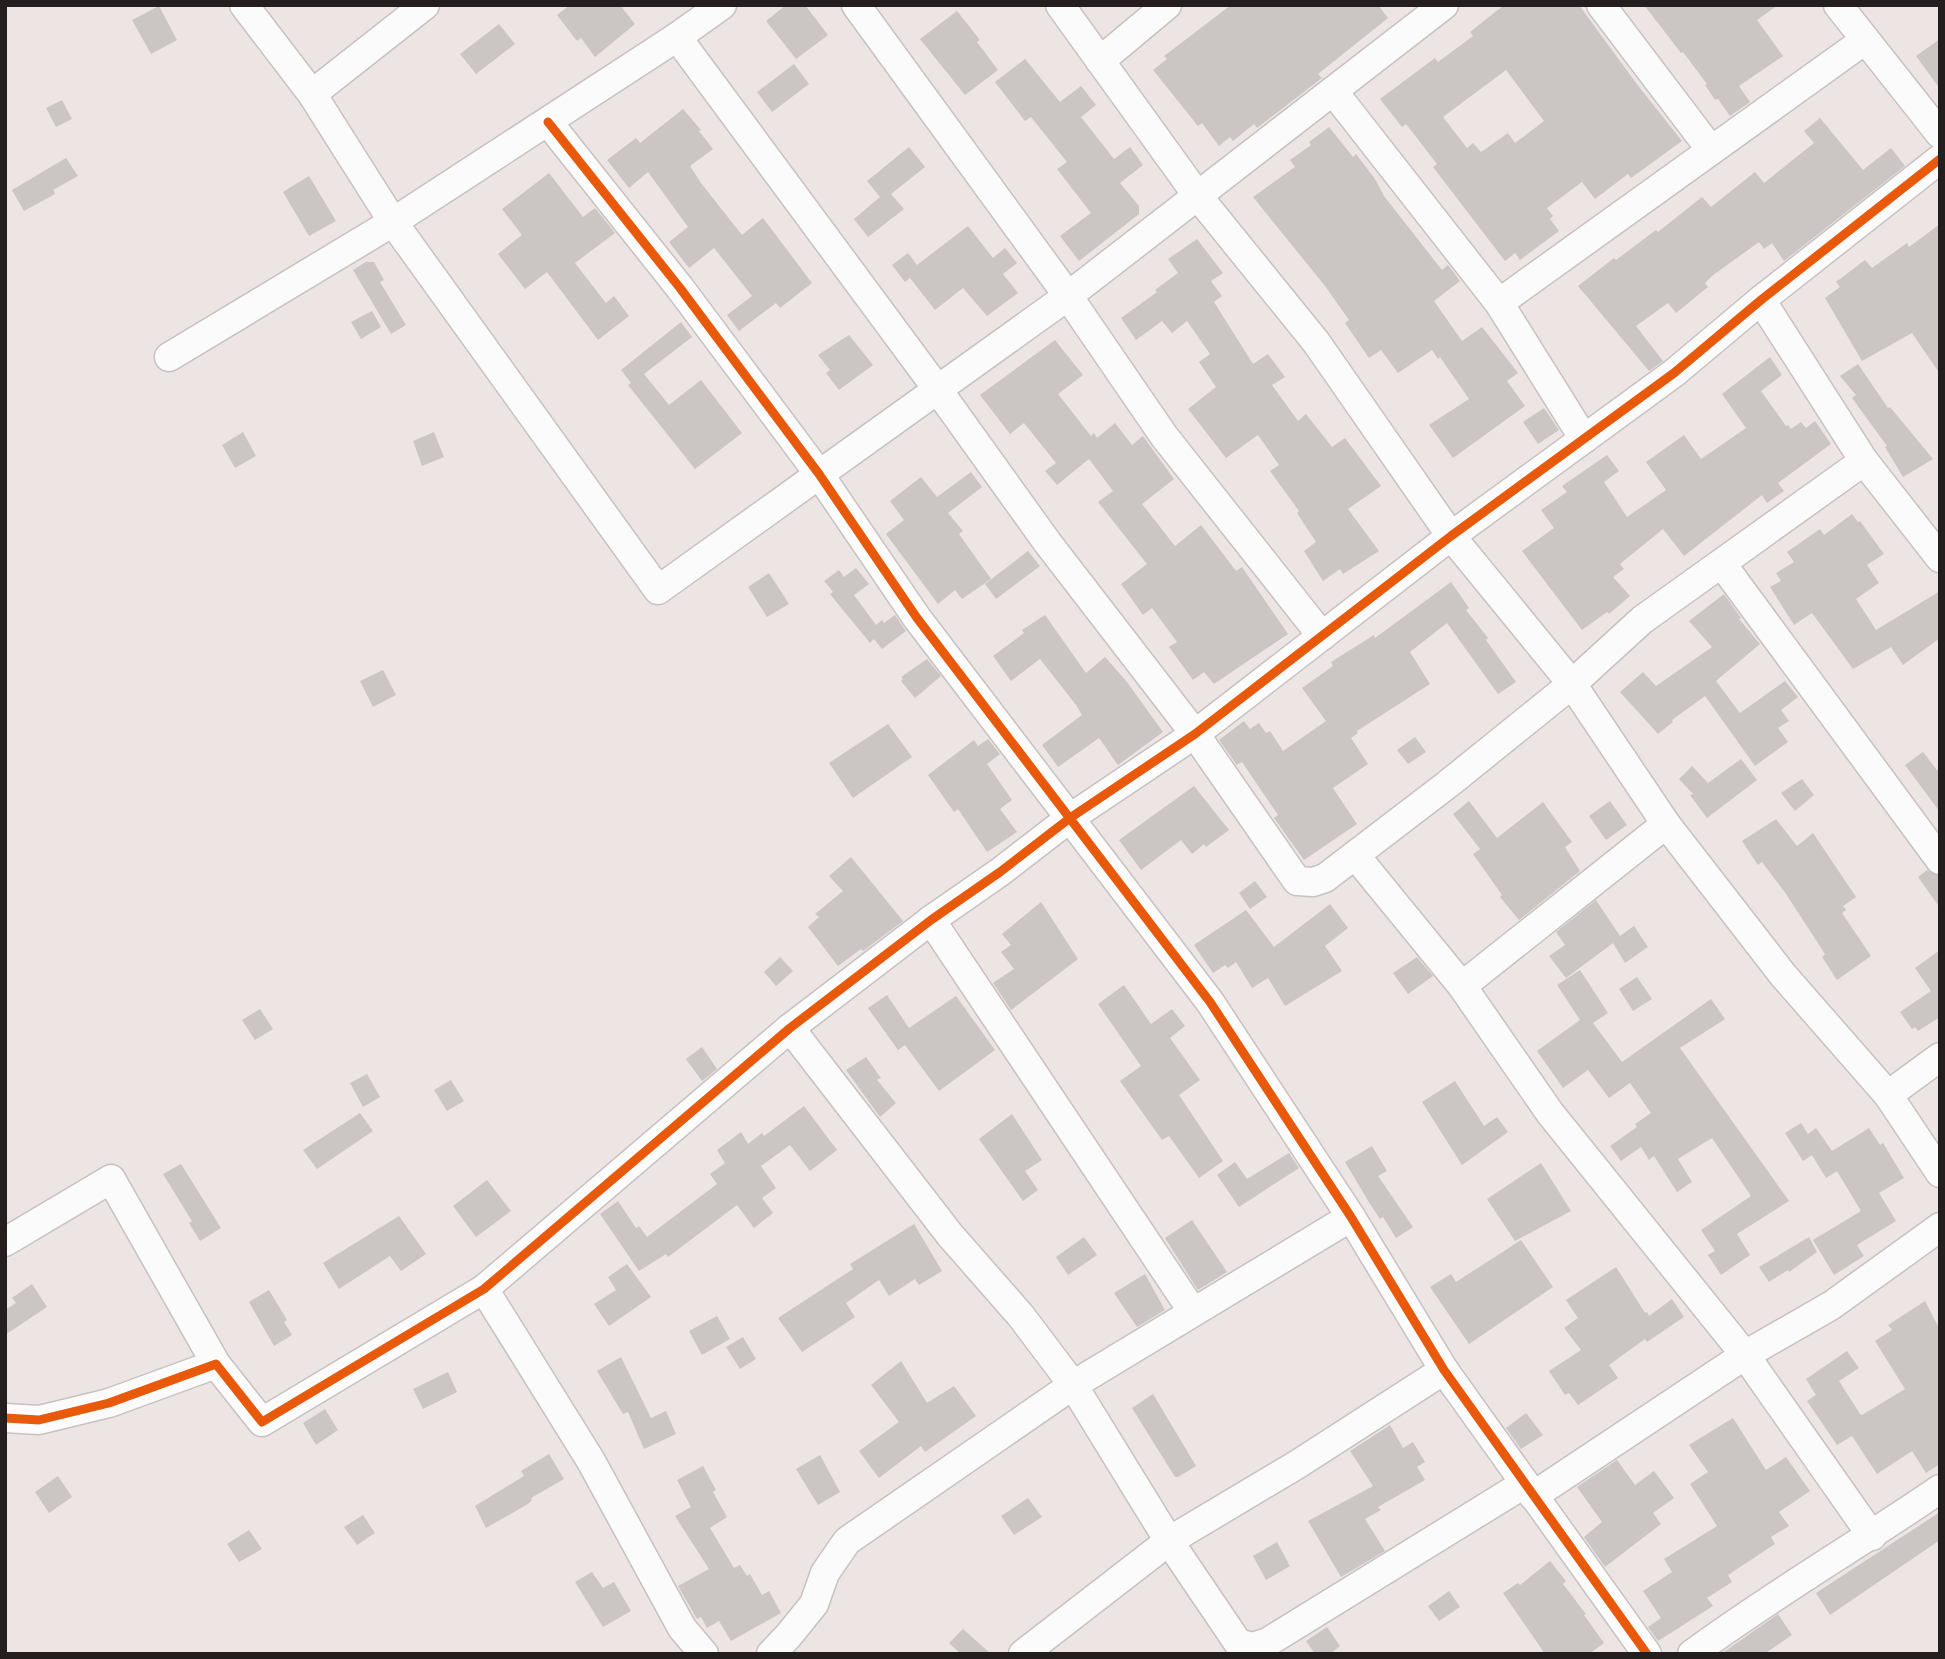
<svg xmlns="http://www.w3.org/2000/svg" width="1945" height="1659" viewBox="0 0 1945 1659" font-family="Cabin,sans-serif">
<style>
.building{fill:#cbc5c4;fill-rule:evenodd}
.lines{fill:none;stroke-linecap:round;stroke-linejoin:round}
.minor-casing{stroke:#c7c1c0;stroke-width:31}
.minor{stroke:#fcfbfb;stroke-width:28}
.cycleway-casing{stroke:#fff;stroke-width:13}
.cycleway{stroke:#e8590c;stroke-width:9}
</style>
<rect width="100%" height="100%" fill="#ede5e4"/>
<g class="building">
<polygon points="570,5 620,5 635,24 595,57 581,38 577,41 557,15"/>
<polygon points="786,5 805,5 828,35 796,59 766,21"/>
<polygon points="1231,5 1378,5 1388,18 1318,74 1322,78 1257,128 1254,124 1233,141 1230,137 1219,146 1202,123 1198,126 1153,70 1167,59 1164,56"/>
<path d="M 1504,5 L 1579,5 L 1636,83 L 1682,141 L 1631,178 L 1628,174 L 1595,199 L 1582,182 L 1547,208 L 1553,216 L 1550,219 L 1559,231 L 1520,260 L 1515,253 L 1505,261 L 1433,167 L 1437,164 L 1406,124 L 1402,127 L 1380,99 L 1435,58 L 1438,62 L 1473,36 L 1470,32 ZM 1506,70 L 1544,121 L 1515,143 L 1508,133 L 1481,152 L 1473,143 L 1467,148 L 1443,117 Z"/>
<polygon points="1644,5 1778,5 1757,20 1783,56 1739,86 1750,102 1730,116 1718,99 1715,100 1705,85 1707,84 1683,52 1681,53"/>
<polygon points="159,6 177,40 151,54 132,20"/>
<polygon points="957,11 980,40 977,42 998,70 965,95 920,39"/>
<polygon points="499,24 515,44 476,74 460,54"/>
<polygon points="1940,39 1940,89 1916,56"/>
<polygon points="1025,59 1060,102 1081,86 1096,105 1081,117 1114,159 1130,147 1143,165 1120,183 1139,206 1139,214 1079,261 1060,236 1091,213 1057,169 1067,162 1031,117 1025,121 995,82"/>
<polygon points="794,64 809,84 772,112 757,92"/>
<polygon points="62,100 72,119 56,127 46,108"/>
<polygon points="683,109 701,130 699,131 713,149 690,166 701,183 742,235 763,218 812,283 780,308 776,303 739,331 727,315 752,296 714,248 689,268 669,242 688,227 648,172 629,188 607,160 636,138 640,143"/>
<polygon points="1820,118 1863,170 1891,148 1905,166 1784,261 1772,243 1764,249 1759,242 1712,276 1705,283 1708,287 1676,313 1668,303 1636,326 1663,361 1649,371 1578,286 1614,258 1616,260 1656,230 1658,232 1702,197 1711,207 1755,172 1764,183 1814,143 1804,131"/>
<polygon points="1329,127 1353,157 1356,154 1375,179 1384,196 1442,270 1448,265 1460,281 1434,301 1462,341 1482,327 1518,373 1507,381 1525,406 1453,458 1429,425 1469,399 1440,357 1438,359 1432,350 1398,373 1381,350 1369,358 1345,323 1349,320 1325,286 1253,197 1295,167 1290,160 1311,145 1309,142"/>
<polygon points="909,147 925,167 891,194 904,209 868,237 854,219 880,197 867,181"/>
<polygon points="66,158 78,176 53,190 55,194 24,211 12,190"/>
<polygon points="549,173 583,217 595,208 615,233 575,263 606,303 614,296 629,316 598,340 547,272 525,289 498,254 522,235 502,209"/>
<polygon points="309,176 336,221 309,236 283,192"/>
<polygon points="1940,224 1940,374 1912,333 1862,361 1825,298 1840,287 1836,282 1865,260 1872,268 1907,243 1909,247"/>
<polygon points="968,226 993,258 1005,248 1017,263 1003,274 1018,293 987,316 963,288 935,310 910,278 905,282 892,265 908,253 917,265"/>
<polygon points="1197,239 1223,273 1211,281 1222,296 1214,302 1253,364 1268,354 1285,377 1272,385 1298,421 1306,414 1332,447 1345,438 1381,486 1348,509 1379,551 1343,574 1340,569 1323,581 1304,551 1316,542 1297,513 1299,511 1270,471 1279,465 1258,435 1226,458 1188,409 1216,387 1199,362 1210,354 1187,321 1172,333 1162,321 1136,340 1121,318 1157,292 1155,290 1178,273 1168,259"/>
<polygon points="366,262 374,262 384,280 380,282 406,325 391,334 353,270"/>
<polygon points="372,311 381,327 361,339 351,322"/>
<polygon points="681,322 692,337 644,374 669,405 701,380 742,433 695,469 628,385 631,383 621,370"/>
<polygon points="849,335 873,365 839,390 826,373 830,370 818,355"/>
<polygon points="1055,340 1083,375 1058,394 1091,436 1094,433 1097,438 1115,423 1132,445 1143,436 1174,479 1142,504 1175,546 1201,525 1236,571 1242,567 1288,634 1214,684 1204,672 1193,680 1169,647 1177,642 1152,608 1143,615 1121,584 1147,564 1098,502 1113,491 1089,459 1057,485 1045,471 1056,463 1024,423 1010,434 980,395"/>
<polygon points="1770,357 1782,375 1761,391 1786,426 1788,425 1791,429 1801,422 1806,428 1815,421 1831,444 1778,483 1784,491 1767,503 1762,495 1684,556 1663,529 1620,564 1624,569 1613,577 1630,596 1609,614 1607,612 1582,630 1522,551 1554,528 1541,510 1567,492 1562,486 1607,455 1619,471 1604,482 1627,517 1666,490 1646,462 1684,435 1701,459 1746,428 1722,394"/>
<polygon points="1858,364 1888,408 1890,407 1933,459 1903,477 1885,447 1887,446 1852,398 1856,395 1840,376"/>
<polygon points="1544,408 1559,430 1538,444 1523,422"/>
<polygon points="243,432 256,456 235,468 222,445"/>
<polygon points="434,432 444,457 422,466 413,441"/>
<polygon points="971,472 982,487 948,513 963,531 959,534 991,579 962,599 955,590 938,604 886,534 904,520 890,501 921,477 937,497"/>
<polygon points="1852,514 1858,522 1860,521 1884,554 1867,565 1879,583 1856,599 1876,630 1940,591 1940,638 1903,665 1891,647 1853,669 1812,613 1794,625 1770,587 1781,581 1776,573 1794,562 1787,552 1820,529 1824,535"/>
<polygon points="1028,551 1040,566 996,599 985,584"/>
<polygon points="856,568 869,584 854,595 876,625 882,620 884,623 895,615 906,631 882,649 874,639 870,643 830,594 833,592 824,581 839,570 844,577"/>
<polygon points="769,573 789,604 767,617 748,587"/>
<polygon points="1451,582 1469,608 1466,610 1488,638 1486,640 1516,682 1498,694 1447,623 1410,652 1430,684 1357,731 1358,733 1351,738 1368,764 1333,788 1357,824 1304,860 1274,818 1278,815 1242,762 1237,765 1219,740 1244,721 1250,729 1259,723 1266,733 1270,731 1283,751 1326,721 1302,688 1333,666 1331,662 1374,635 1375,638"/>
<polygon points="1724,594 1741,618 1739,619 1760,644 1716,681 1740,713 1785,681 1798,697 1781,710 1789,721 1778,728 1788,742 1755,766 1705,696 1672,720 1673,722 1658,734 1620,692 1643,672 1656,686 1712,647 1689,621"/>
<polygon points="1045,615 1086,673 1105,657 1127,682 1163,732 1118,765 1099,738 1058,767 1042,745 1082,715 1076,705 1040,659 1011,681 993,656 1024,633 1022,630"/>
<polygon points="927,659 941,676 915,698 901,681 903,679 901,677"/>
<polygon points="383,670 396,695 373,707 360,681"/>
<polygon points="888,724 912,757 853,798 829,763"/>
<polygon points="1415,737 1426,752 1408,764 1397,750"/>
<polygon points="988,739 1000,754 987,764 1012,800 1000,809 1017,832 987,852 958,809 954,812 928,775 974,740 978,746"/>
<polygon points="1923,752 1940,774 1940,812 1905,765"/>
<polygon points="1741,759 1757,780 1707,818 1690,795 1693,794 1679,779 1692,766 1708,783"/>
<polygon points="1802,779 1814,795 1795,811 1781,793"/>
<polygon points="1194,786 1229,830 1206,847 1204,844 1192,854 1181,840 1141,870 1119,840"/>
<polygon points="1469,801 1497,838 1543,802 1572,842 1565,847 1580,871 1519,920 1500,897 1502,895 1473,854 1480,849 1453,814"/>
<polygon points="1610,801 1627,825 1606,840 1589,816"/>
<polygon points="1776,819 1797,846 1813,833 1856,897 1843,906 1846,910 1842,913 1871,956 1837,980 1822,957 1825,954 1786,894 1762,862 1758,865 1742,841"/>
<polygon points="851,857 903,921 863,951 861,949 838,966 808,927 819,917 815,914 843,891 829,876"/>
<polygon points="1927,870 1940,876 1940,908 1918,877"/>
<polygon points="1255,881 1267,897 1250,909 1239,893"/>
<polygon points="1596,900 1620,936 1634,926 1648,947 1625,963 1613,943 1566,978 1549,956 1565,945 1556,932"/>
<polygon points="1041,902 1078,959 1011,1010 993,983 1014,969 1001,952 1011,945 1002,934"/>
<polygon points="1330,904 1348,928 1325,946 1342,971 1285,1006 1268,978 1252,988 1236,962 1228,968 1225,965 1213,973 1194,945 1246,910 1274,947"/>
<polygon points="1940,950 1940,1017 1918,1031 1915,1027 1912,1029 1900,1012 1931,991 1915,968"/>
<polygon points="780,957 793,971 776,986 764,972"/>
<polygon points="1417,957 1433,976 1408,994 1393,973"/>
<polygon points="1580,970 1608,1013 1593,1023 1622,1062 1711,999 1725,1019 1680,1048 1789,1201 1737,1234 1750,1255 1721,1275 1708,1255 1715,1251 1701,1230 1751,1196 1712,1138 1678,1159 1692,1182 1677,1192 1654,1156 1649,1160 1641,1147 1621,1161 1610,1146 1637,1127 1635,1124 1651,1113 1630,1083 1609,1098 1588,1070 1563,1088 1537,1051 1580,1020 1557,985"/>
<polygon points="1637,977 1652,999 1633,1011 1619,989"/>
<polygon points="1124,985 1151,1024 1172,1009 1185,1026 1170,1038 1200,1080 1179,1095 1223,1161 1199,1178 1169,1136 1162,1140 1120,1081 1141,1066 1098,1004"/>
<polygon points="887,995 909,1028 956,996 995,1050 939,1091 905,1045 898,1050 868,1008"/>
<polygon points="260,1009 273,1029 255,1040 242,1020"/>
<polygon points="702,1047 717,1069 702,1081 686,1059"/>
<polygon points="866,1057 881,1078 877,1080 896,1103 880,1117 846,1070"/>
<polygon points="367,1074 380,1097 363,1107 350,1083"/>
<polygon points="451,1080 464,1101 447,1111 434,1090"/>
<polygon points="1455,1081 1484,1126 1497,1117 1508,1132 1462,1165 1422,1102"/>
<polygon points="804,1106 837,1150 810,1171 790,1145 761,1166 776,1188 762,1198 773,1213 754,1228 737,1205 668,1257 666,1254 639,1271 600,1214 618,1201 636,1228 639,1226 647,1237 717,1184 710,1174 725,1163 717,1150 741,1132 748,1144 762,1133 764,1136"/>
<polygon points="360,1113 373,1131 317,1169 303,1150"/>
<polygon points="1012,1114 1042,1160 1025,1171 1038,1190 1023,1201 979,1139"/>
<polygon points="1801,1123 1808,1134 1816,1128 1832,1151 1869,1128 1880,1145 1883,1143 1904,1178 1879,1193 1896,1221 1857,1245 1864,1256 1834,1275 1813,1240 1861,1211 1837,1171 1826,1178 1812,1155 1803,1161 1785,1133"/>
<polygon points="1372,1146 1387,1171 1378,1176 1413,1227 1396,1238 1383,1217 1380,1219 1370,1204 1345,1162"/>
<polygon points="1289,1153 1299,1168 1239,1207 1217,1175 1235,1162 1247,1179"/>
<polygon points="1541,1163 1571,1211 1515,1241 1487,1199"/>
<polygon points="181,1164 221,1228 200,1241 189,1223 192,1221 163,1174"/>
<polygon points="487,1180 511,1211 476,1237 453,1206"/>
<polygon points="399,1216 426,1254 401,1271 390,1256 339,1289 323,1263"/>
<polygon points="1192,1220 1227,1272 1198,1290 1165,1238"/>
<polygon points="914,1224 942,1271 919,1285 915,1279 889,1296 879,1280 846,1303 855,1317 802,1352 778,1318 853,1269 850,1264"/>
<polygon points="1084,1237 1097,1255 1068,1275 1056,1257"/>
<polygon points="1809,1237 1817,1252 1789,1272 1788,1270 1769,1282 1759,1267"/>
<polygon points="1521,1240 1553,1287 1469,1344 1430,1287 1451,1274 1456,1282"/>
<polygon points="627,1264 651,1297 609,1326 594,1304 616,1290 608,1277"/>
<polygon points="1616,1267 1645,1313 1647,1312 1649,1316 1672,1299 1684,1317 1647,1342 1645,1339 1609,1365 1618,1378 1578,1405 1569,1393 1565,1395 1549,1371 1581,1350 1564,1328 1578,1318 1566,1300"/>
<polygon points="1145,1274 1165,1310 1137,1327 1114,1293"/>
<polygon points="32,1284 47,1307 5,1335 5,1310 16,1303 12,1298"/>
<polygon points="269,1290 287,1320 284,1322 292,1335 274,1346 249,1302"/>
<polygon points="1925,1301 1940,1330 1940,1464 1926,1473 1912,1451 1877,1474 1852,1436 1837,1445 1807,1401 1816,1395 1806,1379 1847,1351 1859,1368 1839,1381 1860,1414 1862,1415 1905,1389 1875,1341 1892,1330 1888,1325"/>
<polygon points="717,1316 730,1339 702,1355 689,1331"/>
<polygon points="743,1337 756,1359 740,1369 726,1347"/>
<polygon points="621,1357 651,1418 666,1411 676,1434 644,1449 628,1412 623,1414 597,1371"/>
<polygon points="901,1361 927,1403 954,1386 976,1416 925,1452 921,1446 879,1478 859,1451 899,1422 871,1385"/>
<polygon points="448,1372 457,1392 423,1409 413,1389"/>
<polygon points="1153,1394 1196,1466 1178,1477 1175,1477 1132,1408"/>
<polygon points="325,1409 338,1430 316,1445 303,1423"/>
<polygon points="1526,1413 1543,1435 1521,1449 1506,1428"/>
<polygon points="1733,1418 1766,1470 1786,1457 1810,1491 1779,1512 1789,1526 1771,1537 1775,1544 1728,1575 1732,1582 1707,1598 1713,1606 1658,1641 1648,1627 1661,1618 1643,1591 1672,1572 1664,1559 1717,1526 1690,1484 1708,1472 1689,1445"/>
<polygon points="1390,1425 1403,1448 1413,1442 1425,1462 1417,1467 1425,1480 1378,1507 1381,1510 1365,1519 1385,1551 1341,1577 1308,1521 1373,1486 1350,1451"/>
<polygon points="549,1454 564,1479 531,1498 532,1500 528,1504 486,1528 475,1506 524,1476 521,1471"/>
<polygon points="820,1455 840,1492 818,1505 796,1469"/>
<polygon points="1617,1460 1635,1485 1654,1471 1674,1498 1653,1513 1661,1524 1605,1567 1584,1537 1602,1522 1577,1487"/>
<polygon points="703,1466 716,1490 713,1492 727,1517 710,1528 734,1568 740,1565 747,1576 750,1574 762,1595 769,1591 781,1613 731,1641 719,1621 707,1628 701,1617 697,1619 678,1586 709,1569 675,1516 691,1507 677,1480"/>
<polygon points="58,1476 72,1497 49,1513 35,1492"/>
<polygon points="1028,1498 1042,1517 1014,1535 1001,1516"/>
<polygon points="1940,1512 1940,1540 1830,1615 1816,1593"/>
<polygon points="363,1515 375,1533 357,1545 344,1527"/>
<polygon points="249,1530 262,1549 239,1562 227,1544"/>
<polygon points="1277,1542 1290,1566 1266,1580 1253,1556"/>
<polygon points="1550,1561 1566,1581 1563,1584 1586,1614 1584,1615 1604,1643 1589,1654 1545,1654 1503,1593 1518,1583 1520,1585"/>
<polygon points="592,1572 603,1588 614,1582 631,1611 603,1627 575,1582"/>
<polygon points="1449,1591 1460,1607 1439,1621 1428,1606"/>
<polygon points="1778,1614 1792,1635 1764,1654 1721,1654"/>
<polygon points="1327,1627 1340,1646 1330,1654 1315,1654 1306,1641"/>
<polygon points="963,1629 991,1654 961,1654 949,1643"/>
</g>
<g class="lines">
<g class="minor-casing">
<g id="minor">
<polyline points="244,5 312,94"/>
<polyline points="425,5 312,94 393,222 658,590 1068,296 1444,5"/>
<polyline points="856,5 1068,296 1164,436 1322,636"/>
<polyline points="1060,5 1197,195 1316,342 1451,536 1572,684 1666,824 1783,975 1888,1095 1940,1173"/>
<polyline points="1601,5 1711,150"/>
<polyline points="1838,5 1940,134"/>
<polyline points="677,37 938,390 1047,542 1195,734 1297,881 1313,882 1325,878 1448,784 1572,684 1642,620 1864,461"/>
<polyline points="1100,61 1167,5"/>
<polyline points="1333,91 1499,303 1584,439"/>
<polyline points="548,122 680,288 819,474 917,618 1210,1002 1351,1217 1444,1370 1647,1654"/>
<polyline points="1761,300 1864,461 1940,558"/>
<polyline points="1499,303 1865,40"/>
<polyline points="169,357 393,222 677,37 722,5"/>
<polyline points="1722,564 1940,860"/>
<polyline points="1355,855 1462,986 1550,1113 1745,1355 1872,1536"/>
<polyline points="931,920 1193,1312"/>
<polyline points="1462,986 1666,824"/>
<polyline points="790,1028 950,1235 1021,1316 1073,1385 1169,1541 1238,1643 1252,1647 1268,1642 1524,1484"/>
<polyline points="1888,1095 1940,1057"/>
<polyline points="5,1242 111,1179 216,1364"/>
<polyline points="484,1289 591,1461 682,1628 704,1654"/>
<polyline points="5,1418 39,1420 109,1403 216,1364 262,1422 484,1289 790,1028 931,920 1000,872 1070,818 1195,734 1451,536 1674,373 1761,300 1940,159"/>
<polyline points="1533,1496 1745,1355 1832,1305 1940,1227"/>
<polyline points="771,1654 789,1635 814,1604 825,1573 847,1541 1073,1385 1351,1217"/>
<polyline points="1023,1654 1169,1541 1298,1464 1444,1370"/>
<path d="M 1692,1654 C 1772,1595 1858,1545 1940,1489"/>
</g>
</g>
<use href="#minor" class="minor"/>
<g class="cycleway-casing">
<g id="cycleway">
<polyline points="548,122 680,288 819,474 917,618 1210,1002 1351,1217 1444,1370 1647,1654"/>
<polyline points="5,1418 39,1420 109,1403 216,1364 262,1422 484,1289 790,1028 931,920 1000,872 1070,818 1195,734 1451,536 1674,373 1761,300 1940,159"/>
</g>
</g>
<use href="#cycleway" class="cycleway"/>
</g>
<rect width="1945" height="1659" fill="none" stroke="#241f1e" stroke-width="14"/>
</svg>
